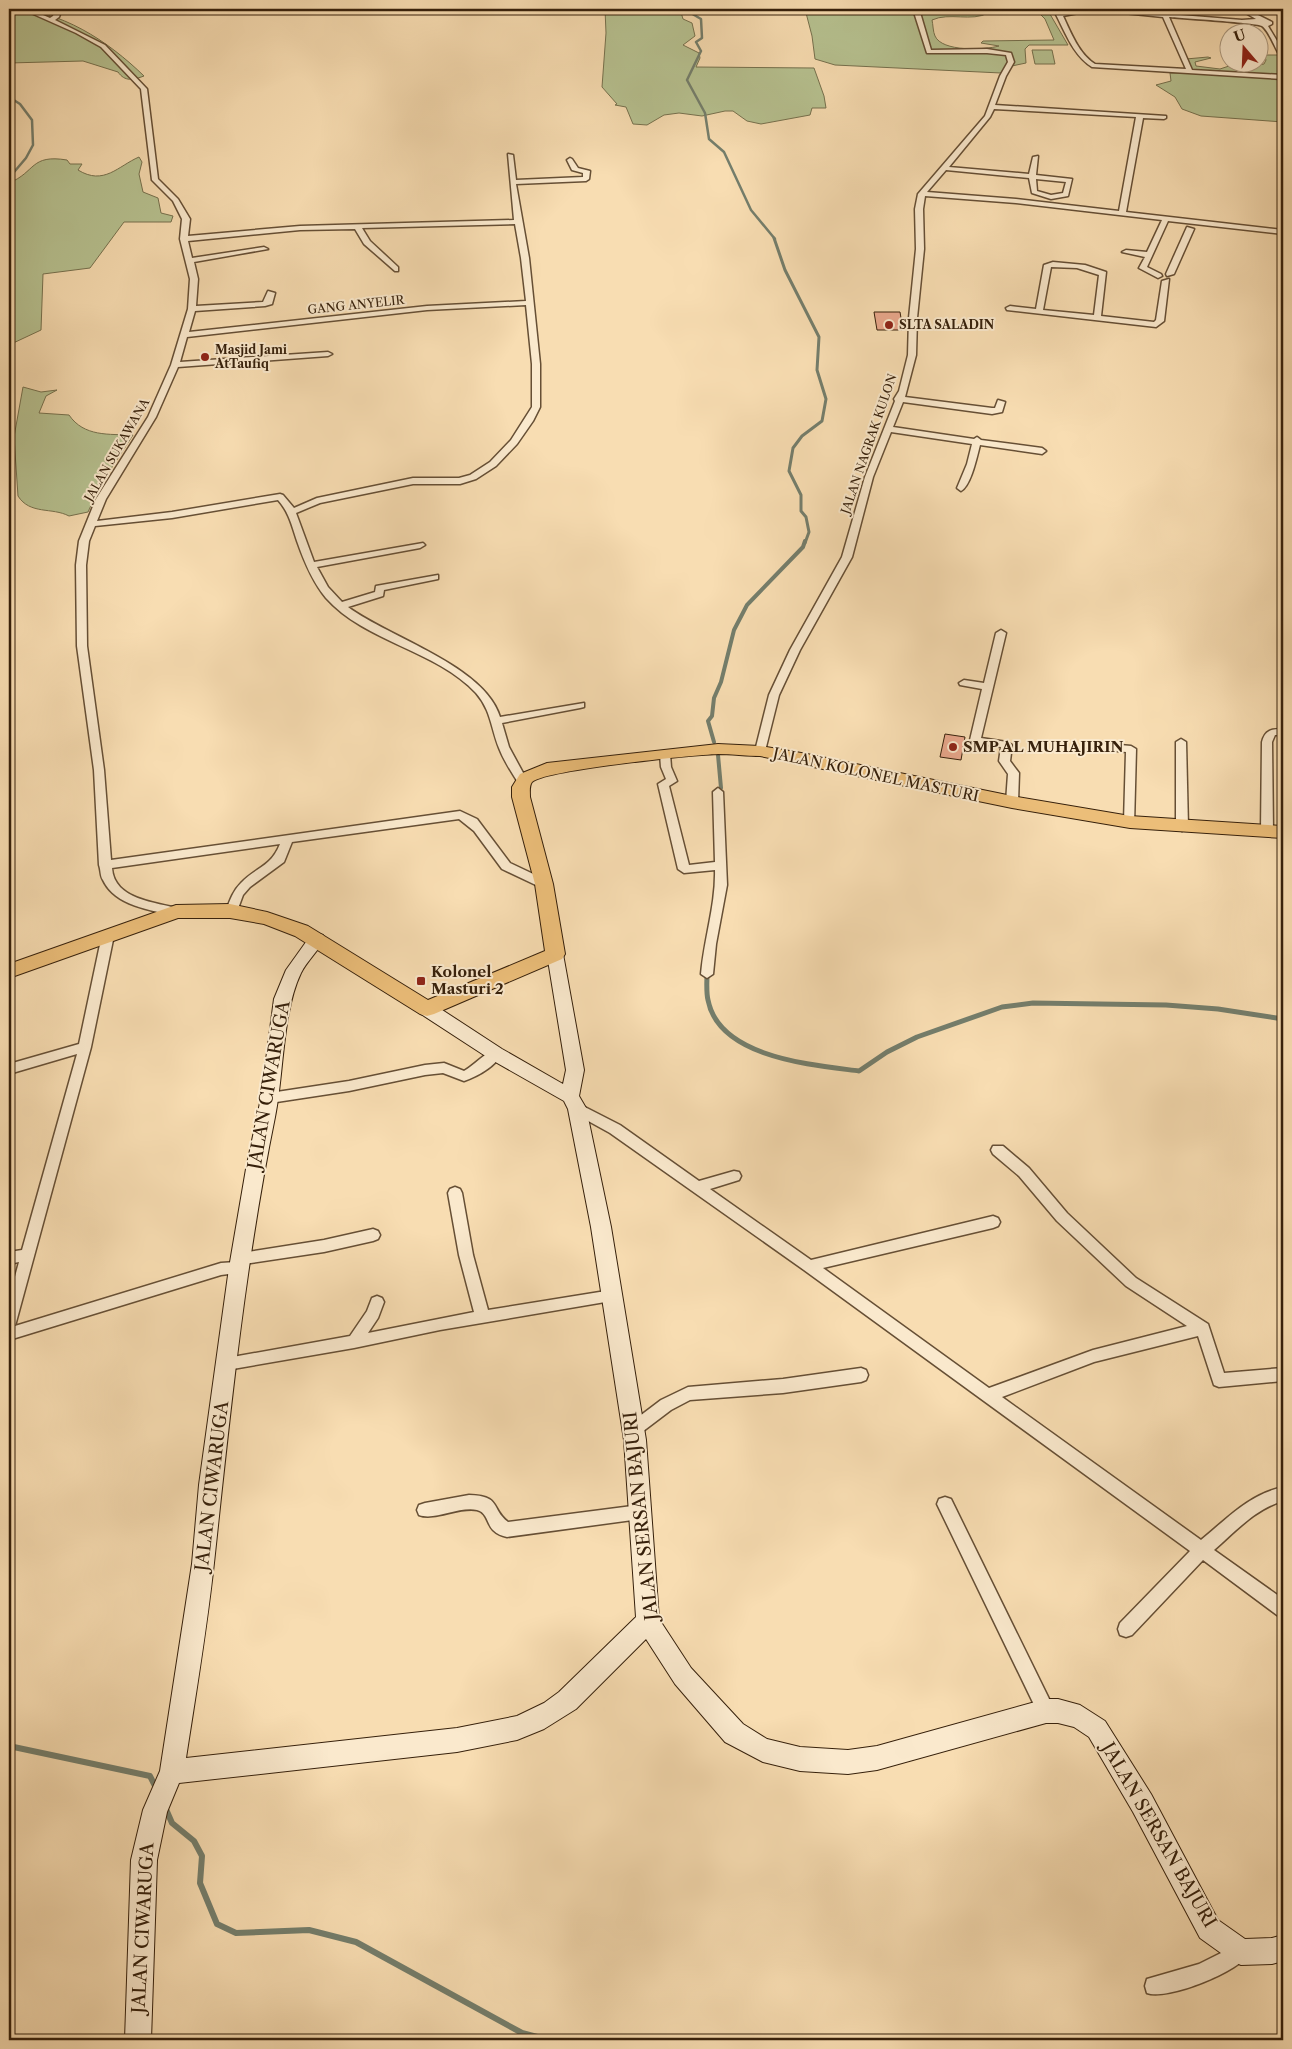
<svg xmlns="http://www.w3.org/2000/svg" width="1292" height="2049" viewBox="0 0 1292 2049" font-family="'Libre Caslon Text',serif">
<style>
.green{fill:#b7c291;stroke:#76714e}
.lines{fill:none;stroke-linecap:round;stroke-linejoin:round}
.stream-far4{stroke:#747e6c;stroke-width:2.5}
.stream-far3{stroke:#747e6c;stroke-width:3}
.stream-far2{stroke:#747e6c;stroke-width:4}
.stream-far1{stroke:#747e6c;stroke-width:5}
.stream{stroke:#747e6c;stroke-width:6}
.building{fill:#eaa88d;stroke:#36200b}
.street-casing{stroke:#664f35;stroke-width:3}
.secondary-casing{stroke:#36200b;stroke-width:2}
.primary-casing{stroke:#36200b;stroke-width:2}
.street{fill:#fae9cd;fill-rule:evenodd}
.secondary{fill:#fae9cd;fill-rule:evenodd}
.primary{fill:#ecbe79;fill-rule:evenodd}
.poi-dot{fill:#8f2418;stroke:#fae9cd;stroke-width:2}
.labels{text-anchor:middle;stroke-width:4;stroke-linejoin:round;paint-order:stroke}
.far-street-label{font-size:12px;fill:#36200b;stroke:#fae9cd}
.far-poi-label{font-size:12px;font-weight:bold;fill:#36200b;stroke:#fae9cd;text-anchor:start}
.poi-label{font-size:15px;font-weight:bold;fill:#36200b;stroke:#fae9cd;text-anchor:start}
.street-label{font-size:15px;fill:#36200b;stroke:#fae9cd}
.near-street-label{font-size:18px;fill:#36200b;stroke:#fae9cd}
</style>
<rect width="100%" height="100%" fill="#f8ddb2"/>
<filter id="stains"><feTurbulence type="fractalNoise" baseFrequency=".004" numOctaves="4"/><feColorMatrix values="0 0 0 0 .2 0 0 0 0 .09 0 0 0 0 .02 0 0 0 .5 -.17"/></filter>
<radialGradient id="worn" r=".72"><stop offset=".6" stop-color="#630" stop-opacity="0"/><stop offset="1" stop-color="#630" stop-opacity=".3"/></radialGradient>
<g class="green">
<path d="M 9,9 C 60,9 108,41 144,76 C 133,80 125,82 118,72 L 83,61 L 9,63 Z"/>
<polygon points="605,9 680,9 683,19 692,23 695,36 683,45 699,53 700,58 696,67 814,68 824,96 826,108 812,108 810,115 761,124 747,121 733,111 725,111 702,116 679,113 664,115 647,125 633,124 626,107 615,105 617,104 602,87 606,33"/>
<path d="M 805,9 L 986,10 L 988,13 C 972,22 949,12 932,20 C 933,24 933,32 935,36 C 942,52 984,50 999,46 L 981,43 L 983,41 L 1054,40 L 1045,19 L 1035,9 L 1047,9 L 1068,45 L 1029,45 L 1025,49 L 1026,63 L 1007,67 L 1001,73 L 835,65 L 815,59 L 812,36 Z"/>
<polygon points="1032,50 1052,50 1055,64 1035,64"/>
<polygon points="1264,55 1277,55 1283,61 1283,122 1201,116 1182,109 1175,97 1156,85 1171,81 1170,73 1196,73 1186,63 1186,59 1208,57 1211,58 1195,62 1196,66 1220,69 1238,63 1253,66 1264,64 1266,60"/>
<path d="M 139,157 L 142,162 L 139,174 L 143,192 L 158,198 L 161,213 L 173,216 L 171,222 L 124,222 L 90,268 L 43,274 L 41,330 L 9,345 L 9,183 C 36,172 30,154 67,160 L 70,164 L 82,164 L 78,170 C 104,186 118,166 139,157 Z"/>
<path d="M 23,387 L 41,392 L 57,390 L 46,396 L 39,413 L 69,415 C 84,437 109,434 133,435 L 101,484 L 88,512 L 69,516 C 52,507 30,515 18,496 L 14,437 Z"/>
</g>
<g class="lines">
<g class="stream-far4">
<polyline points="684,9 701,19 702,38 696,42 701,51 687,80 705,113 709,139 724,152 751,210 775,239"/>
<polyline points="9,91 9,97 20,104 32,120 33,145 26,158 9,178"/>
</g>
<polyline class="stream-far3" points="774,238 785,270 819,337 817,370 826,399 822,421 802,436 793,448 789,471 801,495 801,511 806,517 809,532 805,543"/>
<g class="stream-far2">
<polyline points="714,742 708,721 712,716 714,698 721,682 734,630 747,605 803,547 805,541"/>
<polyline points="716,791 721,788 718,755"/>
</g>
<path class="stream-far1" d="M 707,973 C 707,982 706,992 708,1000 C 719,1058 813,1065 859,1071 L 887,1052 L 917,1037 L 1002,1007 L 1033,1003 L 1166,1005 L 1218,1009 L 1283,1019"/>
<g class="stream">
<polyline points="9,1746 150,1776 156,1788"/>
<polyline points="165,1807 172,1823 194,1841 202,1856 200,1883 217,1924 236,1933 309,1930 356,1942 522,2033 549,2040"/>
</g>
</g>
<g class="building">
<polygon points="874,312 900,312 903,330 877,330"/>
<polygon points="945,734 965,737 961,760 940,757"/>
</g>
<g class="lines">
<g class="street-casing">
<g id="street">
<path d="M 22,9 L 29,9 L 50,18 L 53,16 L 56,9 L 62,9 L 59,17 L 55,20 L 105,45 L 147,89 L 158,179 L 178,199 L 190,219 L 188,236 L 300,226 L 514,220 L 508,154 L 513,155 L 516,180 L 583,177 L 583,173 L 572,170 L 567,160 L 570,158 L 572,159 L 578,168 L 590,171 L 589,179 L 586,181 L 516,184 L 529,258 L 540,364 L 540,407 L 533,421 L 517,444 L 496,466 L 476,479 L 460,484 L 413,484 L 320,503 L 296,513 L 314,562 L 423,543 L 425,545 L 420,548 L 317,567 L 328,587 L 342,602 L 375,592 L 376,586 L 438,575 L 438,579 L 384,590 L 383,596 L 348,607 C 390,638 485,666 500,717 L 584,703 L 584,707 L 580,708 L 502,723 L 509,747 L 528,782 L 527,784 L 519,784 C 512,773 504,761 499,748 C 491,728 491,710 476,693 C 436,650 365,642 326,598 C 312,581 304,561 297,541 C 292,526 289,512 278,500 L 172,518 L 95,526 L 89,541 L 86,565 L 87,646 L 104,770 L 111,860 L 460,811 L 477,819 L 510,863 L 548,881 L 550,884 L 548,887 L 540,887 L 502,869 L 474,831 L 459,819 L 292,842 L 284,862 L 250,887 L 243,895 L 236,914 L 232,915 L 226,911 C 230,900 233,891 241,883 C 256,867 271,867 280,844 L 112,868 C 114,900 156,902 180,909 L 182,912 L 180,915 L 176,916 C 151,910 115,906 103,880 C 100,876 101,870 99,865 L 94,770 L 77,646 L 76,565 L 79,541 L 96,499 L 148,417 L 171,365 L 188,309 L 190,279 L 180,239 L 182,219 L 173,201 L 152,180 L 141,89 L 101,47 L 76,33 ZM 515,224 L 521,258 L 526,301 L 427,306 L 189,332 L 195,311 L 265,306 L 272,304 L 275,293 L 268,291 L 263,302 L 196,306 L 198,279 L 194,262 L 268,249 L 264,247 L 192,258 L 188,241 L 300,230 L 355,229 L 364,244 L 395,271 L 398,271 L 398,267 L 370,241 L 362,228 ZM 526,305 L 532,364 L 532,407 L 511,440 L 490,462 L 470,475 L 459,478 L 413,478 L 317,498 L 294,508 L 283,495 L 280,494 L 172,512 L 97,521 L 106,499 L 156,417 L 178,367 L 328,356 L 332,354 L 328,352 L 180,362 L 187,337 L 427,310 Z"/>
<path d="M 913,9 L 919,9 L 931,50 L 987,49 L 1011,53 L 1014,62 L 1006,76 L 995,105 L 1166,116 L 1166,118 L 1164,119 L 1143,118 L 1126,212 L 1283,230 L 1283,234 L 1168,221 L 1147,267 L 1161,274 L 1162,276 L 1158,278 L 1139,268 L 1145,257 L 1122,252 L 1126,250 L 1147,252 L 1162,220 L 1016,203 L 925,196 L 923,209 L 924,249 L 917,318 L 916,355 L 905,397 L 992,408 L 995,408 L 998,400 L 1005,402 L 1002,412 L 992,414 L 903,402 L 893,427 L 974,439 L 977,437 L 981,440 L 1042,448 L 1046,451 L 1042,454 L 980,445 C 977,456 971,486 961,491 L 957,488 L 967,464 L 972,444 L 891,432 L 873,477 L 852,557 L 800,650 L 779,695 L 765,751 L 760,754 L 755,751 L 769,695 L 790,650 L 842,557 L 865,477 L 895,401 L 894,399 L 899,391 L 908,355 L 909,318 L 916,249 L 915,209 L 918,194 L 985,116 L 1000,76 L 1008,62 L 1006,55 L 987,53 L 927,53 ZM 994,109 L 1136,117 L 1119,211 L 1016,199 L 927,192 L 946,170 L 1029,178 L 1032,193 L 1051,199 L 1068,196 L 1072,179 L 1036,175 L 1038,156 L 1033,157 L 1029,174 L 949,167 L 990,117 ZM 1036,179 L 1066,182 L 1063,193 L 1051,195 L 1037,191 Z"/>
<path d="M 1053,9 L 1059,9 L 1061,13 C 1095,7 1128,10 1162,13 L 1160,9 L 1166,9 L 1168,14 L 1242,20 L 1256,19 L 1239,9 L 1246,9 L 1272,22 L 1272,24 L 1268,26 L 1283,51 L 1283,58 L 1280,56 C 1275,48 1269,31 1262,26 C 1258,23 1182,18 1169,17 L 1192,70 L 1283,75 L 1283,79 L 1092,67 C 1072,55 1064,28 1053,9 ZM 1094,10 L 1163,17 L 1186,69 L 1095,64 C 1079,54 1071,33 1063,16 Z"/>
<polygon points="1187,227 1194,229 1174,274 1167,276 1166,274"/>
<path d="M 1053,262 L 1085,265 L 1106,272 L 1101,316 L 1154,322 L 1156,320 L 1162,281 L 1169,279 L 1164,321 L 1156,327 L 1007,310 L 1006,308 L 1010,306 L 1036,309 L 1044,265 ZM 1051,267 L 1077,268 L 1099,275 L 1094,315 L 1043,310 Z"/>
<polygon points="1001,630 1006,633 981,738 1007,742 1012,745 1010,761 1019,773 1018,802 1012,806 1006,802 1008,774 999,761 1001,747 975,743 970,740 982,689 960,685 959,683 964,680 984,683 996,633"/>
<path d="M 1283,729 L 1283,735 L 1275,735 L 1272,742 L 1273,831 L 1267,835 L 1261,831 L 1262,742 C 1265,730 1271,729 1283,729 Z"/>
<polygon points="1181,739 1186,742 1188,827 1182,831 1176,827 1176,742"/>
<polygon points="1087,742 1131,746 1136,749 1134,825 1130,826 1124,822 1126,752 1083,747 1082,745"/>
<path d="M 665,751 L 670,754 L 671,767 L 677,781 L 669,786 L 689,865 L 715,862 L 713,792 L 718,788 L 723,792 L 727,885 L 716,944 L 713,974 L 707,978 L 701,974 C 704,939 716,904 715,870 L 684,873 L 678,869 L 658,784 L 666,779 L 661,767 L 660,754 Z"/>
<polygon points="108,931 114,935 91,1047 15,1326 221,1263 236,1262 234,1259 236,1255 241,1253 324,1240 373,1229 378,1231 380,1235 378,1239 373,1241 324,1252 244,1264 246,1268 244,1272 221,1275 9,1340 9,1299 19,1262 9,1264 9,1252 22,1250 77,1054 9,1074 9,1064 79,1044 102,935"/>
<path d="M 496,1049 L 500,1051 L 502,1054 C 494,1067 478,1076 464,1081 L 443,1073 L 425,1075 L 349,1091 L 270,1103 L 265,1102 L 264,1098 L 265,1094 L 270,1093 L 349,1081 L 425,1065 L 444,1063 L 464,1071 C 475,1065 484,1053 496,1049 Z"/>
<path d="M 577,1103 L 620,1125 L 699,1181 L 734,1171 L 739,1172 L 741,1176 L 739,1180 L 710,1189 L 811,1260 L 993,1216 L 998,1218 L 1000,1222 L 998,1226 L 993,1228 L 823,1268 L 989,1388 L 1093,1350 L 1187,1326 L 1126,1286 L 1057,1221 L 1019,1176 L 993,1154 L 991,1150 L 993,1146 L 1003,1146 L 1029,1168 L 1067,1213 L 1136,1278 L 1208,1324 L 1224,1373 L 1283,1368 L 1283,1381 L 1219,1387 L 1214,1385 L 1198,1336 L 1094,1362 L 1002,1397 L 1201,1540 C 1228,1518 1248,1495 1283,1487 L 1283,1501 C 1255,1509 1236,1531 1214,1550 L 1283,1599 L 1283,1617 L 1277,1615 L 1203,1560 L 1132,1635 L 1126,1637 L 1120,1635 L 1118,1629 L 1120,1623 L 1190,1551 L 804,1270 L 610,1133 L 572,1112 L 570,1108 L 572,1104 Z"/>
<polygon points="455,1187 460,1189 462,1193 473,1255 488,1310 612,1290 617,1292 619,1296 617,1300 440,1330 354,1348 227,1370 222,1369 220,1364 222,1359 227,1358 350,1336 367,1311 372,1298 377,1296 382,1298 384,1302 378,1318 368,1333 474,1312 459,1255 448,1193 450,1189"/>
<polygon points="861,1368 866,1370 868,1375 866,1380 861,1382 783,1393 690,1400 671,1410 638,1435 633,1437 628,1435 625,1430 628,1425 661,1400 688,1387 783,1379"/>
<path d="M 469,1495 C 502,1496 490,1508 508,1522 L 640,1505 L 646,1507 L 648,1512 L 646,1517 L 640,1519 L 507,1537 C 502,1536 497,1534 493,1530 C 487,1524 487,1512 477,1510 C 459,1506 435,1521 419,1515 L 417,1510 L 419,1505 L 425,1503 Z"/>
<polygon points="945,1497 951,1499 1052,1705 1055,1711 1052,1717 1046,1720 1040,1717 937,1504 939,1499"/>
<path d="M 1241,1943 L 1248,1945 L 1250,1952 C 1242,1971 1166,2001 1147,1993 L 1145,1986 L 1147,1979 L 1199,1964 Z"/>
</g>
</g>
<g class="secondary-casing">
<path id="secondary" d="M 317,933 L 323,935 L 325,939 C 318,951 307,961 301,973 C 282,1013 284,1073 275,1117 C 245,1264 230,1414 214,1563 C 207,1628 196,1693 186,1758 L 457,1728 L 517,1716 L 544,1703 L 559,1692 L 636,1617 L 624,1440 L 591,1227 L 568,1109 L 564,1101 L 490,1059 L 421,1014 L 418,1009 L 421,1004 L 427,1003 L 433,1004 L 502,1049 L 563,1084 L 566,1070 L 547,954 L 549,950 L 555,948 L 561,950 L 563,954 L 584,1070 L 579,1096 L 586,1108 L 611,1227 L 646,1440 L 659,1619 L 691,1668 L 743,1724 L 767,1739 L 800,1747 L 848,1750 L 877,1746 L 1046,1699 L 1058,1699 L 1080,1705 L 1105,1721 L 1151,1794 L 1218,1920 L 1245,1939 L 1272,1938 L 1283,1935 L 1283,1961 L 1272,1964 L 1241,1965 L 1232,1961 L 1200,1938 L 1133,1812 L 1089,1737 L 1074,1727 L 1058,1723 L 1046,1723 L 877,1770 L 848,1774 L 800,1771 L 763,1762 L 725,1742 L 675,1684 L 646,1639 L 576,1709 L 544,1729 L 517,1740 L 457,1752 L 179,1783 L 167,1812 L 157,1860 L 151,2040 L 125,2040 L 131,1860 L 143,1810 L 160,1771 L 192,1564 L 199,1485 L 229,1268 L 246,1169 L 261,1098 L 274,999 L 286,970 L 311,935 Z"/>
</g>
<g class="primary-casing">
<path id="primary" d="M 718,744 L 760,746 L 807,754 L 1012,796 L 1130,816 L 1283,826 L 1283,838 L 1130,828 L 1012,808 L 760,756 C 746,756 732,754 718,754 C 692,755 545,770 532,782 C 529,786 530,792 530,797 L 553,884 L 565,954 L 562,959 L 434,1014 L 427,1016 L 420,1014 L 295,936 L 264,924 L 230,918 L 178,918 L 9,978 L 9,964 L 176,905 L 230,904 L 267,912 L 308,926 L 428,1000 L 545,951 L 535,884 L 512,797 L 512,787 L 520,774 L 547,763 Z"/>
</g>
<use href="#street" class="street"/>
<use href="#secondary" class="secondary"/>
<use href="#primary" class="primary"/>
</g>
<g class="poi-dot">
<circle cx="889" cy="325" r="5"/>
<circle cx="205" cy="357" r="5"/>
<circle cx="953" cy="747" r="5"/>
<rect x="416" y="976" width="10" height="10" rx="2.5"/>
</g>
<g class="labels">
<g class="far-street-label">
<text transform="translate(356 305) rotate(-6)" y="4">GANG ANYELIR</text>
<text transform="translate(869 444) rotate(-71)" y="4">JALAN NAGRAK KULON</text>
<text transform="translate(117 450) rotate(-60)" y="4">JALAN SUKAWANA</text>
</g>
<g class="far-poi-label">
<text x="899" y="329">SLTA SALADIN</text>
<text x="215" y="354">Masjid Jami<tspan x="215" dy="14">AtTaufiq</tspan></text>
</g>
<g class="poi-label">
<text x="963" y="752">SMP AL MUHAJIRIN</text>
<text x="431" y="977">Kolonel<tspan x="431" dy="17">Masturi 2</tspan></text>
</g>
<g class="street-label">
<text transform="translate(876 775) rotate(12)" y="5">JALAN KOLONEL MASTURI</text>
</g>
<g class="near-street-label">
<text transform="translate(269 1085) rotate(-80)" y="6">JALAN CIWARUGA</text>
<text transform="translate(212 1486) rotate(-83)" y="6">JALAN CIWARUGA</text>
<text transform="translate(641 1516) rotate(-96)" y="6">JALAN SERSAN BAJURI</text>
<text transform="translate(1159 1835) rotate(60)" y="6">JALAN SERSAN BAJURI</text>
<text transform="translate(143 1928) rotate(-87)" y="6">JALAN CIWARUGA</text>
</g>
</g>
<rect width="1292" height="2049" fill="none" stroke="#f8ddb2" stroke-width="30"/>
<rect x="10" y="10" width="1272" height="2029" fill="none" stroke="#36200b" stroke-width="2.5"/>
<rect x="15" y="15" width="1262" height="2019" fill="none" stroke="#36200b"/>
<g transform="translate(1244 48) rotate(341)"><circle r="24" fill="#fae9cd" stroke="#ac997f"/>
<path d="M0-4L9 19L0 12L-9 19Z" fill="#8f2418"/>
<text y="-8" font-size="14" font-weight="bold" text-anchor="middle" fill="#36200b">U</text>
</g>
<rect width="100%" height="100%" filter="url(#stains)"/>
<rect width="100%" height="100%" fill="url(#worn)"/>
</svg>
